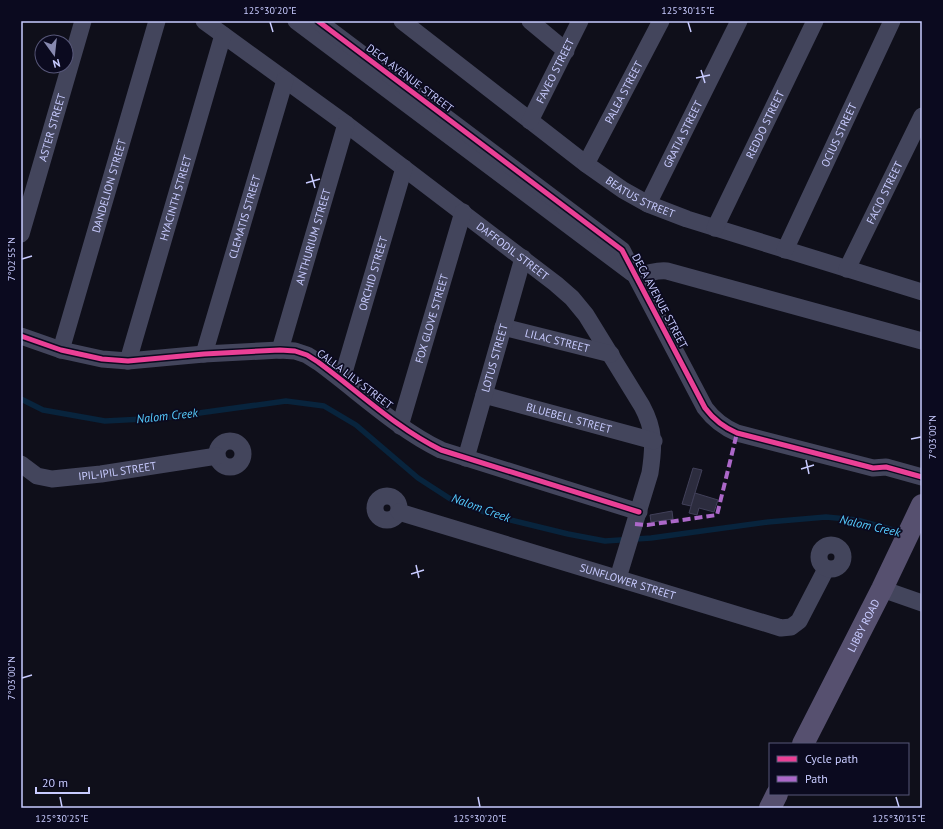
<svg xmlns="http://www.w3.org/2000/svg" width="943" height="829" viewBox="0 0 943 829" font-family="'PT Sans',sans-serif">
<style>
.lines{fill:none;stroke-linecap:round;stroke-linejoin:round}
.stream{stroke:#08243d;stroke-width:5.5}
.building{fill:#2c2c3e;stroke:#414059}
.street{stroke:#43455c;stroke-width:17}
.primary{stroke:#56506f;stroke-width:22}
.quiet{stroke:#ac68c9;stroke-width:4;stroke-dasharray:8 4;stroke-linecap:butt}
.cycleway-casing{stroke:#0b0a1f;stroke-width:8}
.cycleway{stroke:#ea4096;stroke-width:5}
.ticks{fill:none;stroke:#c8cbff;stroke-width:1.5}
.labels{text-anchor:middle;stroke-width:3.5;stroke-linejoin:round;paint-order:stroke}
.street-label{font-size:11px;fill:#c8cbff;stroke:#0b0a1f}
.water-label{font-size:12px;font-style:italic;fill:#56cdff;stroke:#0b0a1f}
.neatline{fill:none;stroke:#c8cbff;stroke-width:1.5}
.ticks-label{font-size:10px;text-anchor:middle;fill:#c8cbff}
</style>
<rect width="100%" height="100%" fill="#0f0f1a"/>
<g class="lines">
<polyline class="stream" points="21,399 43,410 105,421 163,418 286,401 324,406 356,425 418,478 452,500 498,517 568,534 605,541 651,538 768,522 826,517 857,520 904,533"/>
</g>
<g class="building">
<polygon points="693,468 702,470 691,506 682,504"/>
<polygon points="695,493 718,500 714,512 699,508 697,515 689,513"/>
<polygon points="672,511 673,519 651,522 650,515"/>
</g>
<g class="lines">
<g class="street">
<path id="s1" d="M 204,21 L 346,124 L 556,284 L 572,298 L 586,315 L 642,406 C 655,430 654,446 650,473 L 618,578"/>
<polyline points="296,21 632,273"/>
<path d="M 318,21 L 622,250 L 705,408 C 714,420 723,427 737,433 L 873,468 L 886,467 L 922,477"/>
<path id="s2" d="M 402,21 L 586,164 L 623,190 L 648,204 L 687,219 L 922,292"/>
<polyline points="530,21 566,51"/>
<path id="s3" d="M 530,121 L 580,21"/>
<path id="s4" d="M 586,164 L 661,21"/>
<path id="s5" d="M 648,204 L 739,21"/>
<path id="s6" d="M 715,228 L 815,21"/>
<path id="s7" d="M 21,234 L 83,21"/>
<path id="s8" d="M 785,250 L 892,21"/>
<path id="s9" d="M 847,269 L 922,116"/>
<path d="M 637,277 C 647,273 656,270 667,271 L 922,341"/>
<path id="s10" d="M 503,327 L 611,354"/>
<path d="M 21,336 L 61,350 L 102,359 L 128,361 L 204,354 L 280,350 L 295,351 L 307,355 L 318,362 C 359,392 396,428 441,450 L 639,512"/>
<path id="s11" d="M 61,350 L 157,21"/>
<path id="s12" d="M 280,350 L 346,124"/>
<path id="s13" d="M 204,354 L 285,80"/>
<path id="s14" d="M 128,361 L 223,35"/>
<path id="s15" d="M 342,379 L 404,168"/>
<path id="s16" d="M 484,395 L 654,441"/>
<path id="s17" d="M 400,426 L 463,212"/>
<circle cx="230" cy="454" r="13"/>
<path id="s18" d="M 466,458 L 523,258"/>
<path id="s19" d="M 21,464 L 37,476 L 52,479 L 101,474 L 217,456"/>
<circle cx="387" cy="508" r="12"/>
<path id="s20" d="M 399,512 L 781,628 L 791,627 L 799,621 L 826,569"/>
<circle cx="831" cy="557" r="12"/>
<polyline points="882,589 922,603"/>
</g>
<g class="primary">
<path id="s21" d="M 803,744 L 882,589 L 922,505"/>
<polyline points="770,808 777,794"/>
</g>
<polyline class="quiet" points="635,524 647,525 717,515 737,433"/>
<g class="cycleway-casing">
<g id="cycleway">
<path d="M 318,21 L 622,250 L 705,408 C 714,420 723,427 737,433 L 873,468 L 886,467 L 922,477"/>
<path d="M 21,336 L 61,350 L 102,359 L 128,361 L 204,354 L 280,350 L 295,351 L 307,355 L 318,362 C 359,392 396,428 441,450 L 639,512"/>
</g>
</g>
<use href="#cycleway" class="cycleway"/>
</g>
<path class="ticks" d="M 270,22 L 273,32M 688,22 L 691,32M 701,70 L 705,83M 696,78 L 710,75M 311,174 L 315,188M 306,183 L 320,179M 22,259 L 32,256M 911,439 L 921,437M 806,460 L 809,474M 801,469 L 814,465M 416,565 L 419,578M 411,574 L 424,570M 22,678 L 32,675M 60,797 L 62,807M 478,797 L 480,807M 896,797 L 899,807"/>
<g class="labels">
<g class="street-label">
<text dy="4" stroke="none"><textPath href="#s3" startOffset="56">FAVEO STREET</textPath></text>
<text transform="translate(410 78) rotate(37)" y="4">DECA AVENUE STREET</text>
<text dy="4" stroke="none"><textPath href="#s4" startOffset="81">PALEA STREET</textPath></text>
<text dy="4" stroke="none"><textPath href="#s6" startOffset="115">REDDO STREET</textPath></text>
<text dy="4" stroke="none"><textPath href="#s7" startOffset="111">ASTER STREET</textPath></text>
<text dy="4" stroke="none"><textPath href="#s5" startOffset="78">GRATIA STREET</textPath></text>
<text dy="4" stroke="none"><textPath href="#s8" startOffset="127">OCIUS STREET</textPath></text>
<text dy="4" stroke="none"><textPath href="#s11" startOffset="171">DANDELION STREET</textPath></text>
<text dy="4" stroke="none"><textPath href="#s9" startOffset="85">FACIO STREET</textPath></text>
<text dy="4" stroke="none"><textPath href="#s2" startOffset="297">BEATUS STREET</textPath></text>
<text dy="4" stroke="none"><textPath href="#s14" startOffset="170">HYACINTH STREET</textPath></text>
<text dy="4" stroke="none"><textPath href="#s13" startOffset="143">CLEMATIS STREET</textPath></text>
<text dy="4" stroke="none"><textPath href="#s12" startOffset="118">ANTHURIUM STREET</textPath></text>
<text dy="4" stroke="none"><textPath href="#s1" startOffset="385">DAFFODIL STREET</textPath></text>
<text dy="4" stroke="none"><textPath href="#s15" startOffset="110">ORCHID STREET</textPath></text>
<text transform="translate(660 301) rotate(62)" y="4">DECA AVENUE STREET</text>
<text dy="4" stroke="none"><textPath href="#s17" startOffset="112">FOX GLOVE STREET</textPath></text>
<text dy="4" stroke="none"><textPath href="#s10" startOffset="56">LILAC STREET</textPath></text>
<text dy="4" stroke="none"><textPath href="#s18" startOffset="104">LOTUS STREET</textPath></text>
<text transform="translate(355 379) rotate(37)" y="4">CALLA LILY STREET</text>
<text dy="4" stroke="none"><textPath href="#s16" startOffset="88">BLUEBELL STREET</textPath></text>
<text dy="4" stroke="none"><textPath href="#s19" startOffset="101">IPIL-IPIL STREET</textPath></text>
<text dy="4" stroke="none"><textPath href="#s20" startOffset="239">SUNFLOWER STREET</textPath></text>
<text dy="4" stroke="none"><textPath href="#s21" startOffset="133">LIBBY ROAD</textPath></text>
</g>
<g class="water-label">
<text transform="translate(167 416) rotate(-6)" y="4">Nalom Creek</text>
<text transform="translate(481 508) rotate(20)" y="4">Nalom Creek</text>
<text transform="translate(870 526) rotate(13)" y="4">Nalom Creek</text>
</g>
</g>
<rect width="943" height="829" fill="none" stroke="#0b0a1f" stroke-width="44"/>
<rect x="769" y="743" width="140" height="52" fill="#0b0a1f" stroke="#575779"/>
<rect x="777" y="756" width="20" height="6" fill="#ea4096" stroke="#575779"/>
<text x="805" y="763" font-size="12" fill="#c8cbff">Cycle path</text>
<rect x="777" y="776" width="20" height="6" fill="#ac68c9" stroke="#575779"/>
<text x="805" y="783" font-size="12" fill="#c8cbff">Path</text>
<g transform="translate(54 54) rotate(165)"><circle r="19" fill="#0b0a1f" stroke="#575779"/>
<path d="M0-3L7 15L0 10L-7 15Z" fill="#8789af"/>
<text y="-6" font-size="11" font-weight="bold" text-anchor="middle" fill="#c8cbff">N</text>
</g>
<path d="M36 787v6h53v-6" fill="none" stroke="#c8cbff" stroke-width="2"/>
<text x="42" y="787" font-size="12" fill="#c8cbff" stroke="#0b0a1f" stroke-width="3" paint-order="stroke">20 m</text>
<rect x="22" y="22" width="899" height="785" class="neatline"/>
<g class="ticks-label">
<text x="270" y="14">125°30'20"E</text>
<text x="688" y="14">125°30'15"E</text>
<text transform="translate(11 259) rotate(-90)" y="4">7°02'55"N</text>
<text transform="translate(932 437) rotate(-90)" y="4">7°03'00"N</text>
<text transform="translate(11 678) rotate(-90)" y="4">7°03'00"N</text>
<text x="62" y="822">125°30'25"E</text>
<text x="480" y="822">125°30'20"E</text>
<text x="899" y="822">125°30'15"E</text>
</g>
</svg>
